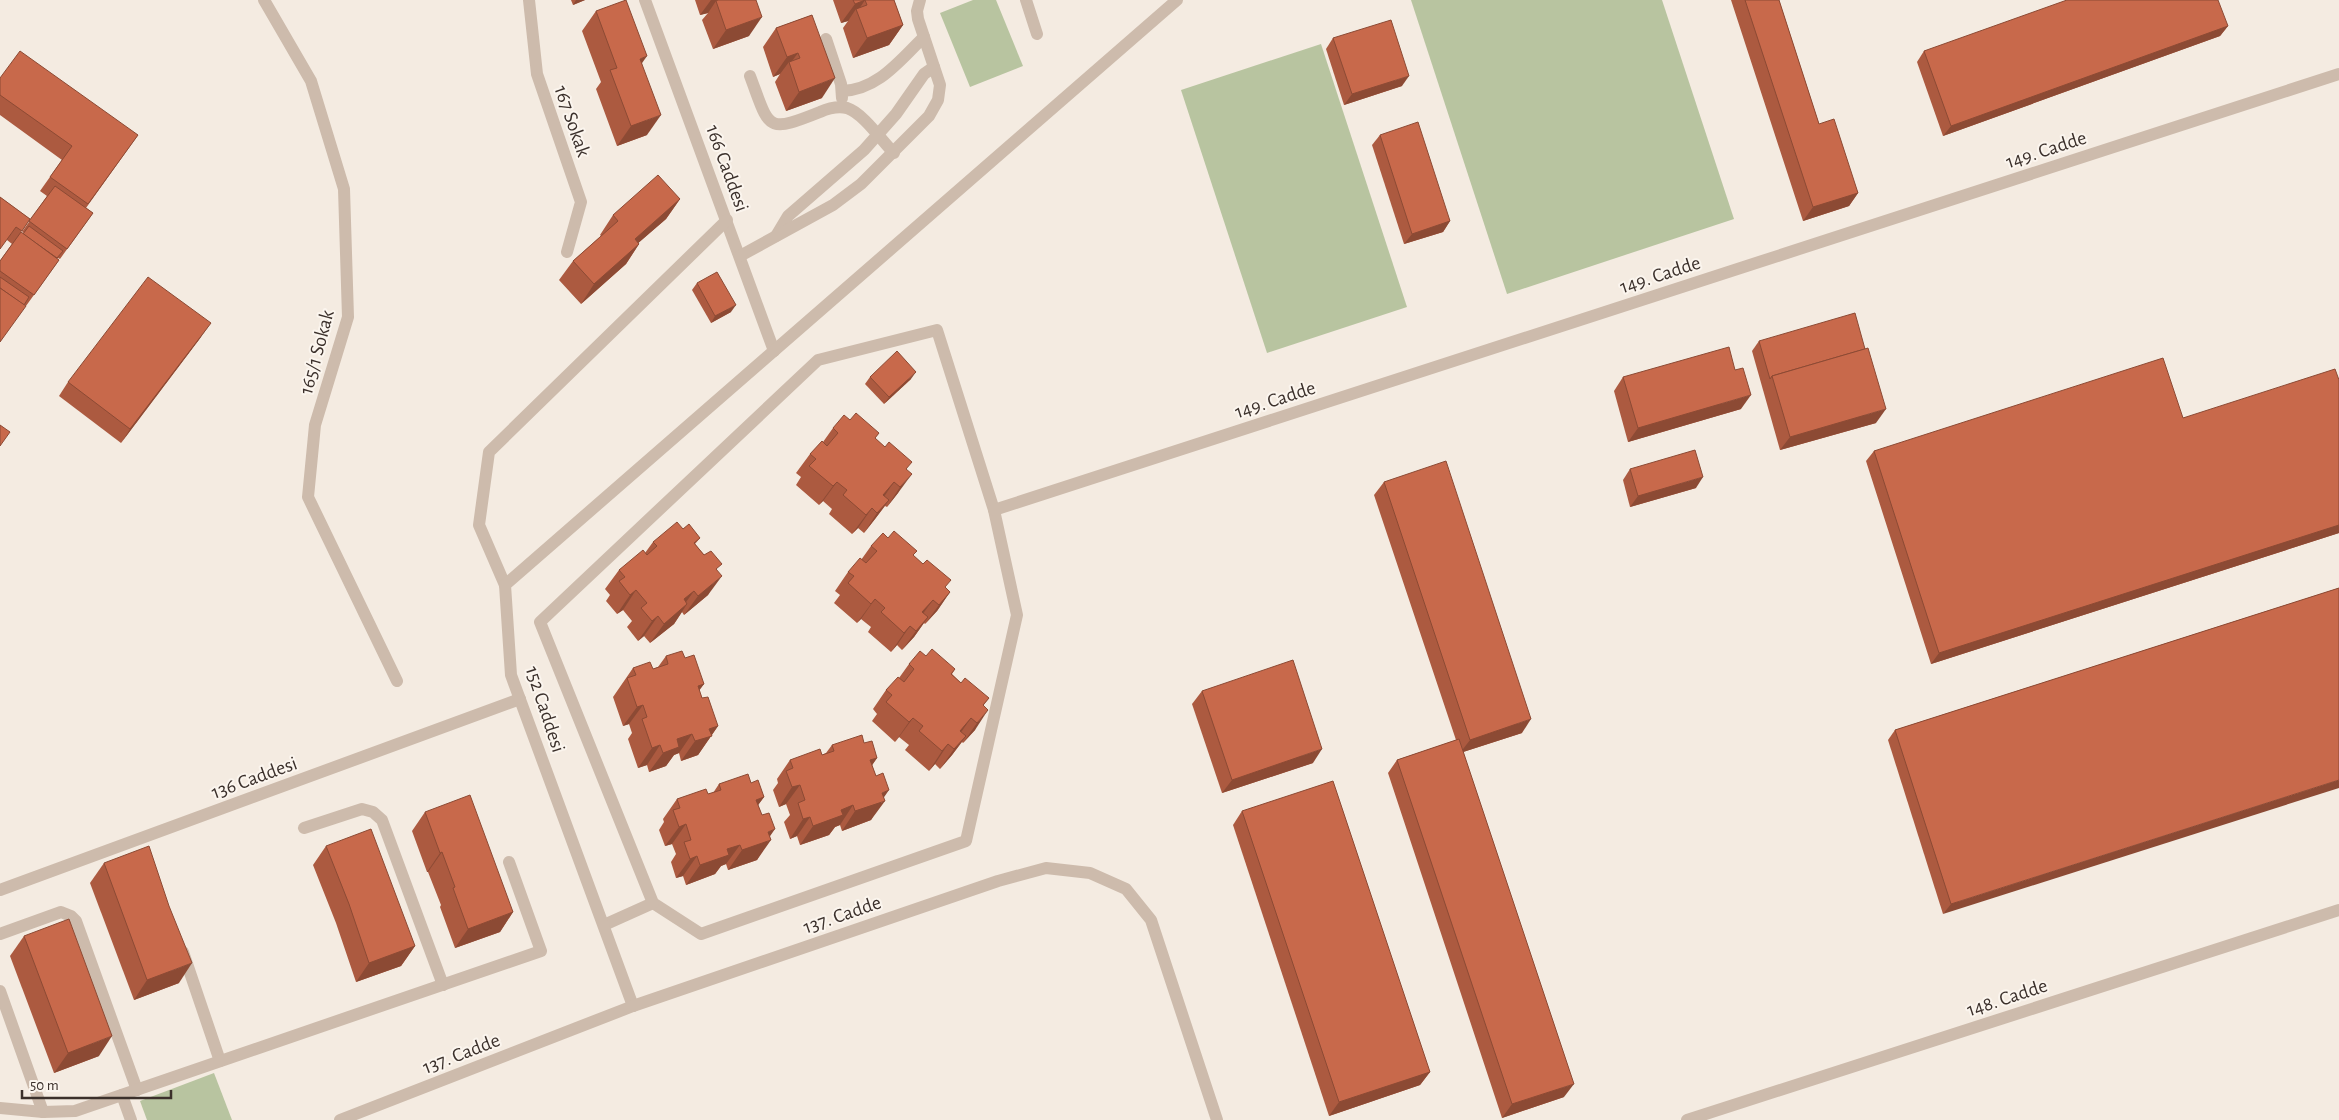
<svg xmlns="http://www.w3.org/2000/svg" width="2339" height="1120" viewBox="0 0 2339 1120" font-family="'Alegreya Sans',sans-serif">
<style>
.green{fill:#b8c4a0}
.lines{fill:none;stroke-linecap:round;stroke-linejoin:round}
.street{stroke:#cdbbac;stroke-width:12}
.wall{fill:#ac5a40}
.shaded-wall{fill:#8c4a34}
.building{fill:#c8694b;stroke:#8c4a34}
.labels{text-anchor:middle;stroke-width:4;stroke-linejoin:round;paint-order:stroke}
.street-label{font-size:20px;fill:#3b302b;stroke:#fbf5ee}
</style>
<rect width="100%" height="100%" fill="#f4ebe1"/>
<g class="green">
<polygon points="973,0 996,0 1023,66 970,87 940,13"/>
<polygon points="1411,0 1662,0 1734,219 1507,294"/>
<polygon points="1321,44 1407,307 1267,353 1181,90"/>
<polygon points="214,1073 232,1120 147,1120 140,1101"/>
</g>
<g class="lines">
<g class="street">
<polyline points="264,0 311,81 344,189 348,317 315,425 308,497 397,681"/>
<polyline points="529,0 537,74 581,202 567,252"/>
<polyline points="645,0 774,351"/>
<polyline points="1026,0 1037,34"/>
<polyline points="826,39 841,84 842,98"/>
<path d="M 750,76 C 770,129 765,134 820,112 C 829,108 837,106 847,108 C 863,113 882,141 894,153"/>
<path d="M 842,91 C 878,90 900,60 924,37"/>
<polyline points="776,236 788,216 864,150 896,114 924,74 934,67"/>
<polyline points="740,256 833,205 861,184 929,116 938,100 940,85 918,19 917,11 920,0"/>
<polygon points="937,330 994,510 1017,615 966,841 701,934 653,903 540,622 818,360"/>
<polyline points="994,510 2339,74"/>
<polyline points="505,585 479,525 489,452 727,220"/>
<polyline points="304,828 362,809 373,812 382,820 443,985"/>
<polyline points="0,890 520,699"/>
<polyline points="604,925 653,903"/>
<polyline points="0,934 61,912 71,916 76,921 137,1090"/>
<polyline points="183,952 220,1061"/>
<polyline points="0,991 43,1112"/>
<polyline points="633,1006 511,675 505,585 1177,0"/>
<polyline points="122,1095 131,1120"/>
<polyline points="0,1108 43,1112 75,1111 541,951 509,862"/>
<polyline points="340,1120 633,1006 998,881 1046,868 1090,873 1126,889 1151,920 1217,1120"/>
<polyline points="1687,1120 2339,910"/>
</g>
</g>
<g class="wall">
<polygon points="571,0 585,0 573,5"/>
<polygon points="695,0 756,0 749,36 713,49 702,20 708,13 700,15"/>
<polygon points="833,0 894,0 903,25 889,45 853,58 843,28 848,21 841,23"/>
<polygon points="1731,0 1779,0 1819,124 1858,193 1849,206 1803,221"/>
<polygon points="596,11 642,63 647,135 617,146 596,89 601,82 582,31"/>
<polygon points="812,15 822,98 786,111 775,82 780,74 773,77 763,47 776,28"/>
<polygon points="2228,26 2220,36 1943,136 1917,62 1924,51"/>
<polygon points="1333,38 1402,86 1344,105 1326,49"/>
<polygon points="0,78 138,135 86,208 93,213 60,259 58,258 57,258 59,260 26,306 24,304 0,342 0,261 12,244 7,240 0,197 30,219 21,232 23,234 24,233 22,232 47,196 40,191 62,160 0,115"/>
<polygon points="1380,135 1450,221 1443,232 1404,244 1372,145"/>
<polygon points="680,199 666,219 638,243 639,244 626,264 581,304 559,280 573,261 601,236 600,235 613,215"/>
<polygon points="697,283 731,312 711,323 692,290"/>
<polygon points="201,337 121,443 59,396 68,382"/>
<polygon points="1759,341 1876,423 1780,450 1752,351"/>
<polygon points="870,377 911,379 884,404 865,384"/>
<polygon points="1623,377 1741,409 1628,442 1614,391"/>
<polygon points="2339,380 2339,533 1931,664 1866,461 1874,451 2183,418"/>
<polygon points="850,420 879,433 875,438 907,470 898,493 887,507 885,506 875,519 864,533 858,528 852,534 829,514 832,509 823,501 819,505 796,485 801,477 796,473 810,454 823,442 833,428"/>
<polygon points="1630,469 1696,488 1630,507 1623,480"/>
<polygon points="1384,482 1522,733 1463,752 1564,1097 1502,1118 1388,773 1397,760 1456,740 1374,495"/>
<polygon points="683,529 700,538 695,544 717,570 708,595 684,615 682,612 674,624 650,643 644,636 638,641 627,627 632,621 623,610 617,614 606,601 610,595 605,589 619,570 645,553 653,542"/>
<polygon points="888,538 914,556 950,592 937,611 925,624 924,623 914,637 902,650 897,645 891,652 868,632 871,627 861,619 857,623 834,603 840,595 835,591 848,572 861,560 871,546"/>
<polygon points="2339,588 1943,914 1888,740 1895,730"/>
<polygon points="666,656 685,658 704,684 699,690 702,698 718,726 698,755 681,761 679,753 674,755 666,766 649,772 647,765 638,768 628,739 632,733 629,724 623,726 613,697 633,668 653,669 658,667"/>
<polygon points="926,656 955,669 952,674 961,683 989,698 983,706 975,730 963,743 962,742 952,755 940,769 935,764 929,771 905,750 909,745 899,737 895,742 872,721 877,714 873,709 886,690 899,678 909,664"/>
<polygon points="1202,691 1313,763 1222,793 1192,704"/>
<polygon points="864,743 877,758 872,765 883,797 871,820 842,831 840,825 835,827 829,835 800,845 797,836 790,839 784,822 790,815 786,804 779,807 773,790 778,783 777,779 790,760 822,755 826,753 832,745"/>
<polygon points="751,783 764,797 758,805 770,837 757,860 728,870 726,864 721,866 715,874 686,885 683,876 676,878 671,862 676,854 672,844 665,846 659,830 664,822 663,819 677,799 708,794 713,793 719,784"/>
<polygon points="1242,811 1430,1072 1420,1085 1329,1116 1233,825"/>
<polygon points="425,812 513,912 500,932 455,948 440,907 441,905 428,872 427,872 412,831"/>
<polygon points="326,846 415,946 401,966 356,982 336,923 313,865"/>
<polygon points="104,863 179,983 134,1000 90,883"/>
<polygon points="24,936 99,1056 54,1073 10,956"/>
</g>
<g class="shaded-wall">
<polygon points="576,0 585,0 573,5"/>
<polygon points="711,0 719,0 716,1 708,13 700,15"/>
<polygon points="865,0 857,12 856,9 848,21 841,23 855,4"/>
<polygon points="762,17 749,36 713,49 726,30"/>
<polygon points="903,25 889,45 853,58 867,38"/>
<polygon points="2228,26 2220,36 1943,136 1951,126"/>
<polygon points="798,53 789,65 789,62 780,74 773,77 787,57"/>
<polygon points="647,56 633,76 640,59"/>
<polygon points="1409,76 1402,86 1344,105 1352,94"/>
<polygon points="835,78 822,98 786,111 799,92"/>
<polygon points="661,115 647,135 617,146 631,126"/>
<polygon points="1858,193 1849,206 1803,221 1813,207"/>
<polygon points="680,199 666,219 621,258 635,239"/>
<polygon points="1450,221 1443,232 1404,244 1412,234"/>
<polygon points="639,244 626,264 581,304 594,284"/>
<polygon points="736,305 731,312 711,323 715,316"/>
<polygon points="211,323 201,337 121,443 130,429"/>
<polygon points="916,372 911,379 884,404 889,397"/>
<polygon points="1751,395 1741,409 1628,442 1638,428"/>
<polygon points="1886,409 1876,423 1780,450 1790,437"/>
<polygon points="912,474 898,493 887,507 900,487"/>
<polygon points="1703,477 1696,488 1630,507 1638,496"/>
<polygon points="837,482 823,501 819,505 833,486"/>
<polygon points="894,482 881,501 883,495"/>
<polygon points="889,500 875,519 864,533 877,513"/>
<polygon points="872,508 858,528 852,534 866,515"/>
<polygon points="2339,525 2339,533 1931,664 1939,653"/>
<polygon points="722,576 708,595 684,615 698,596"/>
<polygon points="636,590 623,610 617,614 630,595"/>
<polygon points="694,591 681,609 687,604 674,624 650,643 664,624 684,599"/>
<polygon points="950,592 937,611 925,624 939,605"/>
<polygon points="875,599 861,619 857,623 871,604"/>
<polygon points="933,600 919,619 922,612"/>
<polygon points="658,616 644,636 638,641 652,621"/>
<polygon points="928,617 914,637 902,650 916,631"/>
<polygon points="910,626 897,645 891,652 904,633"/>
<polygon points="704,684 690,703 698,686"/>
<polygon points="643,705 629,724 623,726 637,707"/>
<polygon points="988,710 975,730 963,743 977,723"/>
<polygon points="913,718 899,737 895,742 909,722"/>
<polygon points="971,718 957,738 960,731"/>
<polygon points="1531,719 1522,733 1460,753 1470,740"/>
<polygon points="718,726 698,755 681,761 695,741 709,729"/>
<polygon points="692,734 679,753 674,755 666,766 649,772 663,753 677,739"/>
<polygon points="966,736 952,755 940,769 954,749"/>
<polygon points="948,744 935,764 929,771 942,751"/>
<polygon points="660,745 647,765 638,768 652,748"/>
<polygon points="1322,749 1313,763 1222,793 1232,780"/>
<polygon points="877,758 864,777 870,760"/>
<polygon points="2339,780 2339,788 1943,914 1951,904"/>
<polygon points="800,785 786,804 779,807 792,787"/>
<polygon points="889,790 880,803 885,801 871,820 842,831 855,811 882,793"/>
<polygon points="764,797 750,816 756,800"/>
<polygon points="853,805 840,825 835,827 829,835 800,845 813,826 841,810"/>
<polygon points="810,817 797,836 790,839 803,819"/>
<polygon points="686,824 672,844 665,846 679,827"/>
<polygon points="775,829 766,842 771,840 757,860 728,870 742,850 768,832"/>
<polygon points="740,845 726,864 721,866 715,874 686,885 700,865 727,849"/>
<polygon points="442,852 428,872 427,872 440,853"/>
<polygon points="697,856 683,876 676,878 690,859"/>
<polygon points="513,912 500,932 455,948 468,929"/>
<polygon points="415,946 401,966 356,982 369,963"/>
<polygon points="192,963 179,983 134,1000 147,980"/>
<polygon points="112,1036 99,1056 54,1073 68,1053"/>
<polygon points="1430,1072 1420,1085 1329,1116 1339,1102"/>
<polygon points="1574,1084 1564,1097 1502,1118 1512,1104"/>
</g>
<g class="building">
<polygon points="626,0 647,56 640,59 661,115 631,126 610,70 617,68 596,11"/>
<polygon points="718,0 756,0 762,17 726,30 716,1"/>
<polygon points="853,0 865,0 855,4"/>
<polygon points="865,0 894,0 903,25 867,38 856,9 867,5"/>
<polygon points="1745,0 1779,0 1819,124 1834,119 1858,193 1813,207"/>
<polygon points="2067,0 2218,0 2228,26 1951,126 1924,51"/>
<polygon points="812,15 835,78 799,92 789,62 800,58 798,53 787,57 776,28"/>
<polygon points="1391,20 1409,76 1352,94 1333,38"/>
<polygon points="20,51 138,135 88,204 50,177 72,146 0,95 0,78"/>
<polygon points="1418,122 1450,221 1412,234 1380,135"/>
<polygon points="658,175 680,199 635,239 639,244 594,284 573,261 618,221 613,215"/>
<polygon points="55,186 93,213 67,249 29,221"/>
<polygon points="0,197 30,219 22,231 16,227 0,249"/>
<polygon points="29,226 63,251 57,258 23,234"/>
<polygon points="21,232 59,260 34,295 0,271 0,261"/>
<polygon points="717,272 736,305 715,316 697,283"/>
<polygon points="0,277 29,297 24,305 0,288"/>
<polygon points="148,277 211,323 130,429 68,382"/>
<polygon points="0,288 26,306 0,342"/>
<polygon points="1855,313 1865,349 1772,376 1770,379 1759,341"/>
<polygon points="1729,347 1735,370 1743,368 1751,395 1638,428 1623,377"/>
<polygon points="1868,348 1886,409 1790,437 1772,376"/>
<polygon points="897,351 916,372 889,397 870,377"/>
<polygon points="2163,358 2183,418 2335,369 2339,380 2339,525 1939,653 1874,451"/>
<polygon points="856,413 879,433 875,438 885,447 889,442 912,462 906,469 912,474 900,487 894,482 883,495 889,500 877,513 872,508 866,515 843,495 847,490 837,482 833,486 809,466 816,459 810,454 822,441 827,446 838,433 833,428 844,415 850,420"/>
<polygon points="0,425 10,432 0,446"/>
<polygon points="1695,450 1703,477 1638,496 1630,469"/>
<polygon points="1446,461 1531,719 1470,740 1384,482"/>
<polygon points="677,522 683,529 689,524 700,538 694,543 704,555 711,551 722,564 716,569 722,576 698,596 694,591 684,599 687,604 664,624 658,616 652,621 641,608 647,603 636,590 630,595 619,581 625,577 619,570 643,550 647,555 657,546 653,542"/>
<polygon points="894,531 917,551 913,555 923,564 927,560 951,580 945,587 950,592 939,605 933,600 922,612 928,617 916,631 910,626 904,633 881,612 885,608 875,599 871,604 848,583 854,576 848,572 860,558 866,563 877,551 871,546 883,533 888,538"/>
<polygon points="2339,588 2339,780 1951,904 1895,730"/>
<polygon points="932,649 955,669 951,674 961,683 965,678 989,698 983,705 988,710 977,723 971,718 960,731 966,736 954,749 948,744 942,751 919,731 923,726 913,718 909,722 886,702 892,695 886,690 898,677 904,682 914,669 909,664 920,651 926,656"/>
<polygon points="682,651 685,658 694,655 704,684 698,686 702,698 708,697 718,726 709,729 712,736 695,741 692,734 677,739 679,747 663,753 660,745 652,748 642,719 647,717 643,705 637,707 627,678 636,675 633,668 650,662 653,669 668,664 666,656"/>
<polygon points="1293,660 1322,749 1232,780 1202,691"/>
<polygon points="862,735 864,743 872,741 877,758 870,760 876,776 883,773 889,790 882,793 885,801 855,811 853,805 841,810 843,815 813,826 810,817 803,819 798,803 805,800 800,785 792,787 786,771 793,768 790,760 820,749 822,755 834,751 832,745"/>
<polygon points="1459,739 1574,1084 1512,1104 1397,760"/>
<polygon points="748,774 751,783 758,780 764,797 756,800 762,815 769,813 775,829 768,832 771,840 742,850 740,845 727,849 729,855 700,865 697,856 690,859 684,842 691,840 686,824 679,827 673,810 680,808 677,799 706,789 708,794 721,790 719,784"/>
<polygon points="1333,781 1430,1072 1339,1102 1242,811"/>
<polygon points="470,795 513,912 468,929 453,888 455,887 442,852 440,853 425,812"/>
<polygon points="371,829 415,946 369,963 349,904 326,846"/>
<polygon points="149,846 169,906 192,963 147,980 104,863"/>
<polygon points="69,919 112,1036 68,1053 24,936"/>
</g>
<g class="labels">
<g class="street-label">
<text transform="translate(573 121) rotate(71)" y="7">167 Sokak</text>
<text transform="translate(2046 149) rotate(-18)" y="7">149. Cadde</text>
<text transform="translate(728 168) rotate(70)" y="7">166 Caddesi</text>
<text transform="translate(1660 274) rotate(-18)" y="7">149. Cadde</text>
<text transform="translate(316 352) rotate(-75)" y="7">165/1 Sokak</text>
<text transform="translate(1275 399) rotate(-18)" y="7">149. Cadde</text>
<text transform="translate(546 709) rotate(72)" y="7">152 Caddesi</text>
<text transform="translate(254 777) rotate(-20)" y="7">136 Caddesi</text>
<text transform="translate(842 914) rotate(-19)" y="7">137. Cadde</text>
<text transform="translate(2007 997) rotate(-18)" y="7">148. Cadde</text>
<text transform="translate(461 1053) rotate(-21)" y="7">137. Cadde</text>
</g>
</g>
<path d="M22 1090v8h149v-8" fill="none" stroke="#3b302b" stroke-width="2.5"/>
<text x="30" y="1090" font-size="15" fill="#3b302b" stroke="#fbf5ee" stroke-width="4" paint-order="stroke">50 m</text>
</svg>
